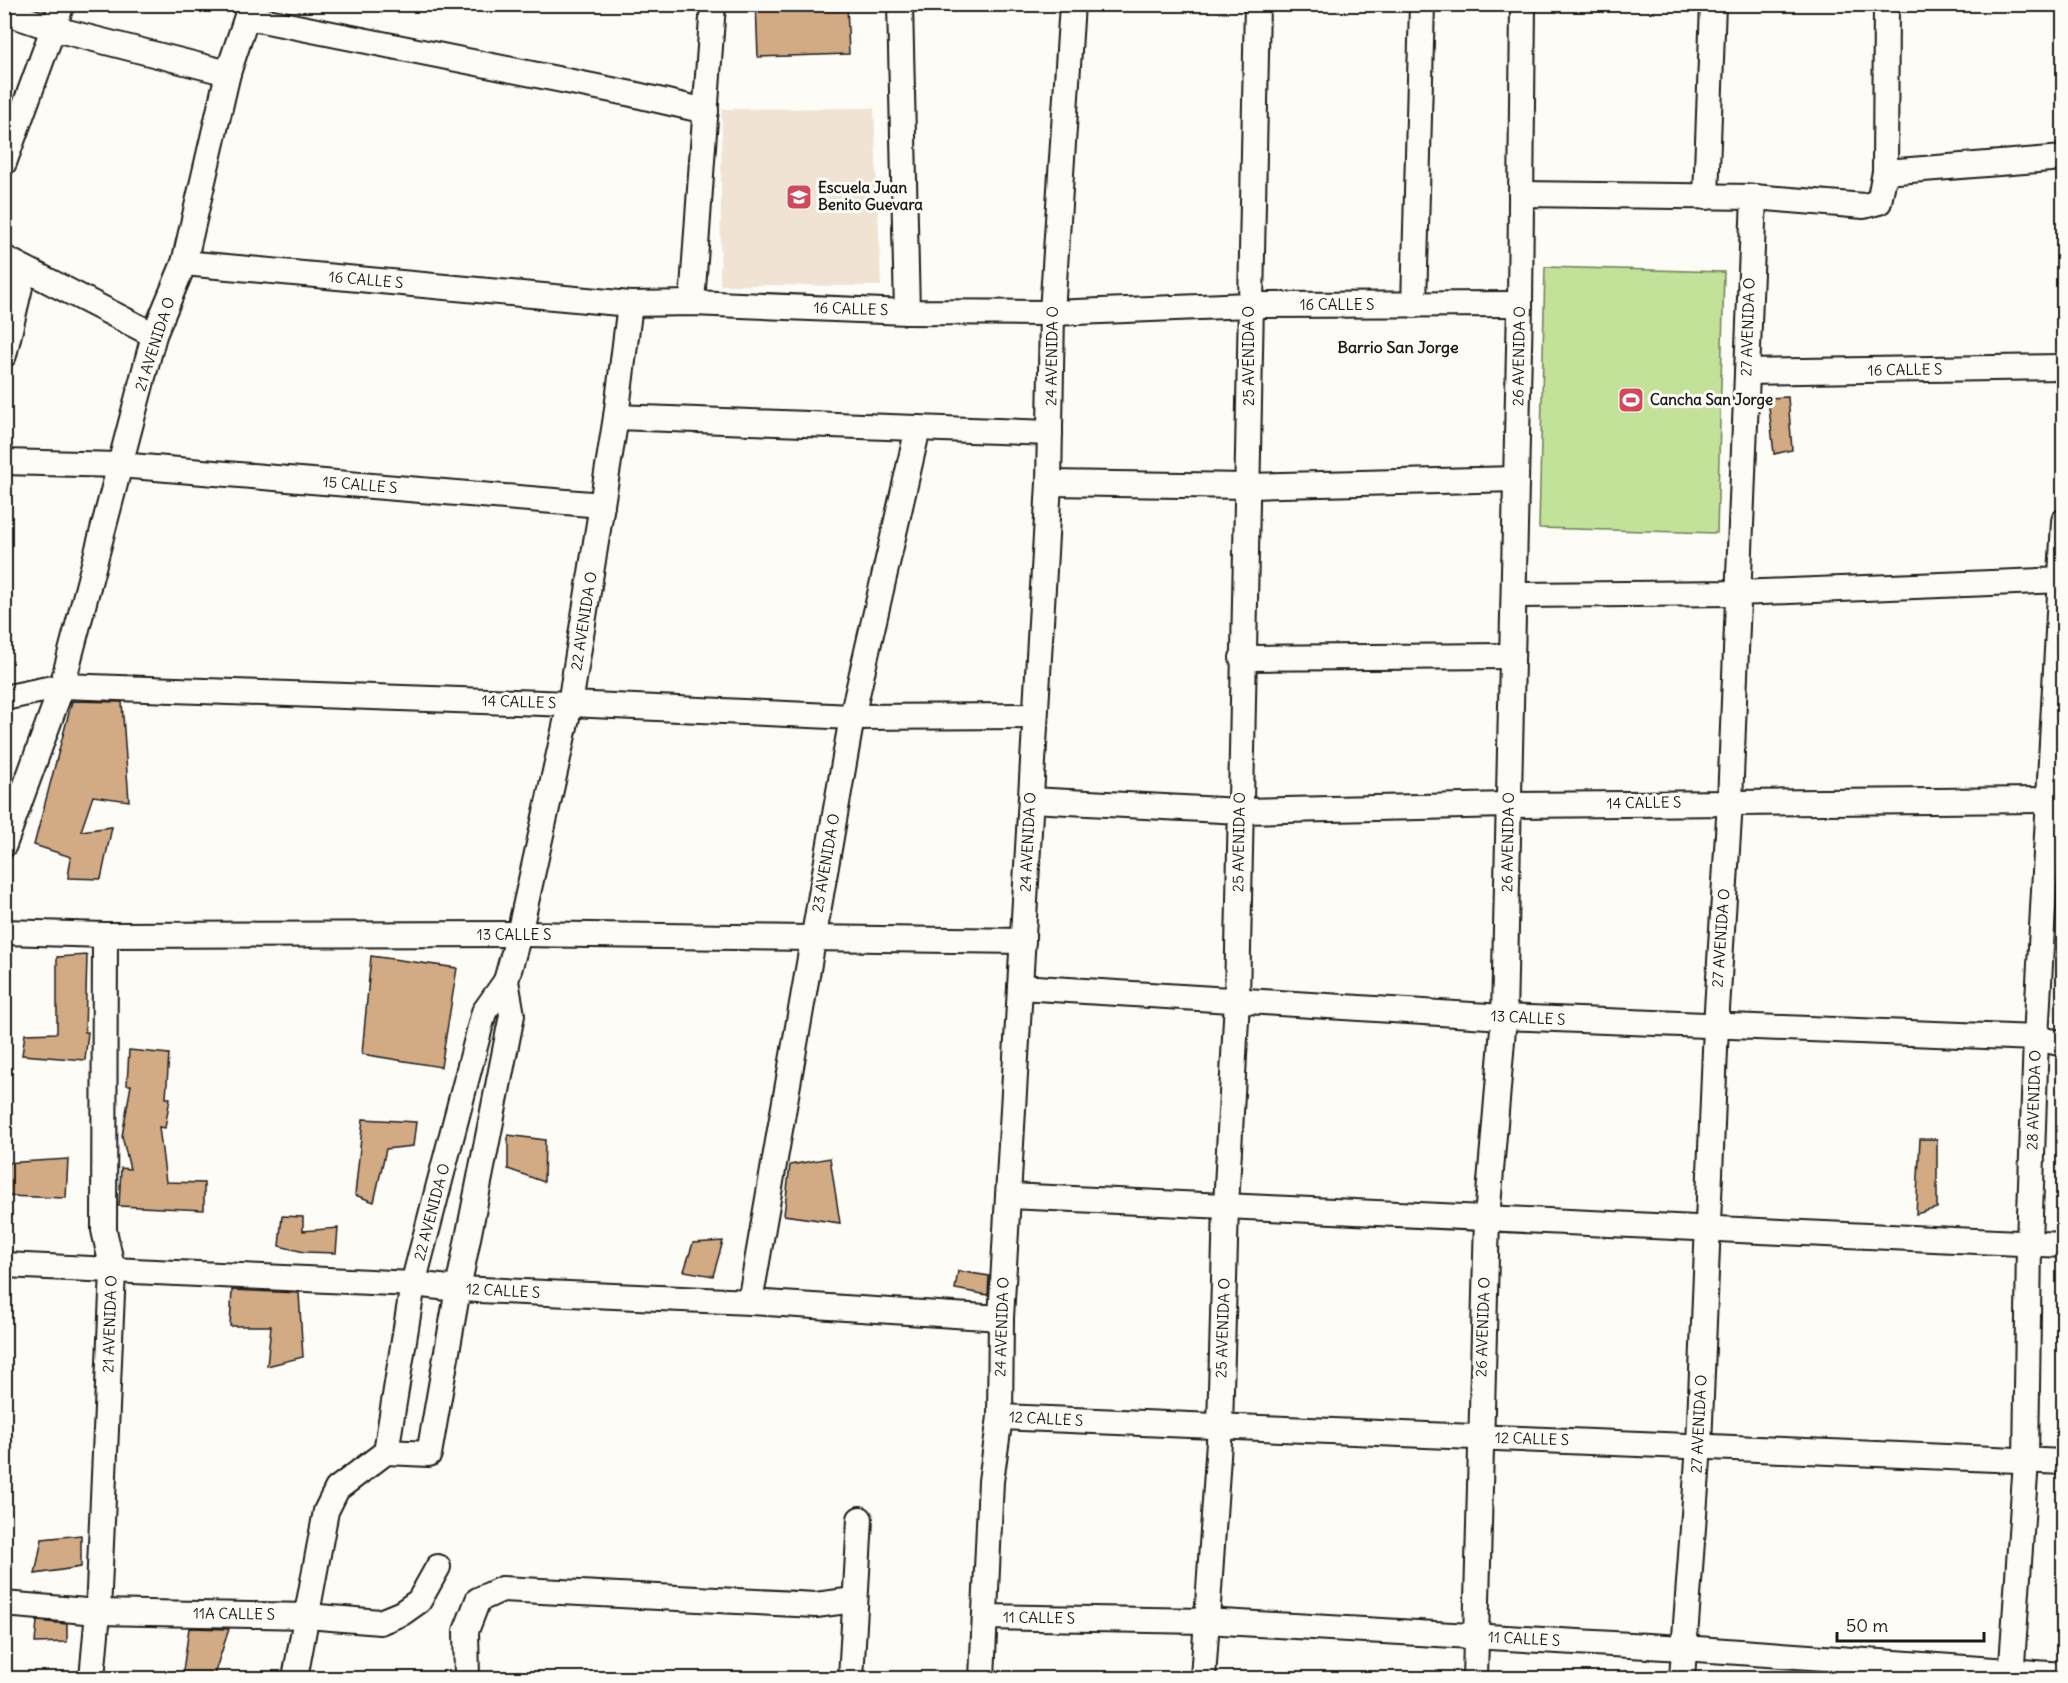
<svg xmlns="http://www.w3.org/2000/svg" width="2068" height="1683" viewBox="0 0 2068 1683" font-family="Delius,sans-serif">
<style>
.built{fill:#f0e3d4}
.green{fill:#c2e199;stroke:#6f7e5a;stroke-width:1.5}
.building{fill:#d2aa84;stroke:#1c1c1c;stroke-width:1.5}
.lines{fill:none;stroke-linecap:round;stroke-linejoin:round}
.minor-casing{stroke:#1c1c1c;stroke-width:28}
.minor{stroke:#fdfcf7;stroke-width:24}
.labels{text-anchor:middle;stroke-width:6;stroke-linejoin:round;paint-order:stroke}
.poi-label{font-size:15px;font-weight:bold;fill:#1c1c1c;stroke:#fdfcf7;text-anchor:start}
.street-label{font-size:15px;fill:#1c1c1c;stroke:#fdfcf7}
.neighbourhood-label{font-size:16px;font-weight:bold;fill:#1c1c1c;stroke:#fdfcf7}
</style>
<rect width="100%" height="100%" fill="#fdfcf7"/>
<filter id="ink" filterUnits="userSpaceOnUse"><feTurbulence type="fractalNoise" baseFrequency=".0167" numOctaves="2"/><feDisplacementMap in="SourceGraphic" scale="12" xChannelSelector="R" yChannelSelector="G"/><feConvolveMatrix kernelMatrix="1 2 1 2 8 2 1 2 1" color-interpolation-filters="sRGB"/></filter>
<g filter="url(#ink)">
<polygon class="built" points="874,108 881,286 720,285 722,109"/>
<polygon class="green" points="1545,267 1724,272 1717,533 1539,528"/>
<g class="building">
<polygon points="756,4 847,4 849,54 758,57"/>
<polygon points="1788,397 1792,450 1774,454 1768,398"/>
<polygon points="72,701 122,702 129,801 93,796 81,831 112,827 101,879 68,878 71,857 34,845"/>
<polygon points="87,955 85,1032 88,1032 85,1060 22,1055 25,1034 57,1033 57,957"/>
<polygon points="371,956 457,968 441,1067 362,1054"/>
<polygon points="129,1050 169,1054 166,1098 170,1098 165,1128 159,1127 166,1182 204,1183 204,1210 119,1206 121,1168 130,1169 122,1136 131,1085 127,1085"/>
<polygon points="363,1119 416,1122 413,1146 386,1149 374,1202 355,1195"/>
<polygon points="508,1135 545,1140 544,1182 508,1169"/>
<polygon points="1920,1139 1937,1139 1937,1208 1916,1214"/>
<polygon points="830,1158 840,1223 784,1215 790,1165"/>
<polygon points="68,1159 66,1198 4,1196 4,1163"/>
<polygon points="282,1216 303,1217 303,1231 338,1228 336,1253 304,1252 279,1246"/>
<polygon points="723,1241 713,1276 684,1271 693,1243"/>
<polygon points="958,1271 989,1276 988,1295 955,1289"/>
<polygon points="232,1290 299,1293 303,1357 267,1366 271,1326 230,1326"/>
<polygon points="81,1535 81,1567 35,1574 42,1539"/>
<polygon points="37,1621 67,1624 67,1642 35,1643"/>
<polygon points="189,1628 229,1629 213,1678 182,1678"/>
</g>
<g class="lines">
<g class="minor-casing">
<g id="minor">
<polyline points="900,4 907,312"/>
<polyline points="4,12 55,29 228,73"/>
<polyline points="247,17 632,94 706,111"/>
<polyline points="4,163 62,4"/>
<polyline points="1885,172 2064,158"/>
<polyline points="1521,194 1754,197 1864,206 1879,202 1885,172 1886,4"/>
<polyline points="1706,197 1713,4"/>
<polyline points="4,258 154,335"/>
<polyline points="184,263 630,304 692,303 907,312 1052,313 1249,305 1520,304"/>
<polyline points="692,303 713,4"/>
<polyline points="1414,305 1422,4"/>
<polyline points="4,355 24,270"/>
<polyline points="1747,372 2064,367"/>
<polyline points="616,417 1050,433"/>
<polyline points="4,462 119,465 602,505"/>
<polyline points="1049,483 1248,486 1516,479"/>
<polyline points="1514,595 1737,593 2064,580"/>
<polyline points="1242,658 1512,656"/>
<polyline points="4,698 62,686 570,704 852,717 1035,716"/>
<polyline points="1031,800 1240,811 1509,805 2049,800"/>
<polyline points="4,845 62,686 154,335 184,263 228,73 251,4"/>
<polyline points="4,932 105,935 519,934 1023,941"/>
<polyline points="1020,987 1504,1017 2036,1038 2064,1044"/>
<polyline points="1008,1196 2064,1245"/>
<polyline points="4,1265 413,1284 458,1289 750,1302 1001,1318"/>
<polyline points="750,1302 852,717 918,428"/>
<polyline points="1000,1417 2064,1462"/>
<polyline points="386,1452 413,1284 484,1012 506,981"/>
<polyline points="4,1604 98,1612 307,1616 380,1622 402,1613 419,1601 438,1567"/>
<polyline points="985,1617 1205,1621 1683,1648 2064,1675"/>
<polyline points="92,1678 98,1612 113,1271 104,1230 105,935"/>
<polyline points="295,1678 326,1511 337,1489 386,1452 429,1454 458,1289 512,1015 506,981 519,934 570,704 616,417 630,304"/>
<polyline points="467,1678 466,1631 478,1600 502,1589 816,1605 854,1600"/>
<polyline points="851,1678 860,1519"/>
<polyline points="982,1678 991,1481 1000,1417 1001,1318 1049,483 1052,313 1072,4"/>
<polyline points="1203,1678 1220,1427 1226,1206 1237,1000 1257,4"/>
<polyline points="1475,1678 1487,1218 1504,1017 1520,304 1523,4"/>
<polyline points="1682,1678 1699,1446 1716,1025 1730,802 1754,197"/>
<polyline points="2011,1678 2026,1461 2029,1244 2036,1038 2064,521"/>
</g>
</g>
<use href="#minor" class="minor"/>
</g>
</g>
<defs>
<g id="school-square" transform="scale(1.35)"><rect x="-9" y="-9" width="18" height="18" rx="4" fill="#d1495b" stroke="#fdfcf7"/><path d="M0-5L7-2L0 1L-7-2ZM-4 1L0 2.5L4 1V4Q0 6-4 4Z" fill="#fff"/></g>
<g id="stadium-square" transform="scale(1.35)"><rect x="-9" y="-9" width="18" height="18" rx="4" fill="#d1495b" stroke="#fdfcf7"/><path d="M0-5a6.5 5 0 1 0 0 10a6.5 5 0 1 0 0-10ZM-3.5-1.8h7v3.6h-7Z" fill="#fff"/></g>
</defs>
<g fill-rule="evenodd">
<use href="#school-square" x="799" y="197"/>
<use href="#stadium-square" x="1631" y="400"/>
</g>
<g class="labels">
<g class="poi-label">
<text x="818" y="193">Escuela Juan<tspan x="818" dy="17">Benito Guevara</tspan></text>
<text x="1650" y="405">Cancha San Jorge</text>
</g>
<g class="street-label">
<text transform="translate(366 280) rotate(5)" y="5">16 CALLE S</text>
<text x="1337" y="310">16 CALLE S</text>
<text transform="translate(851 309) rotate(2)" y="5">16 CALLE S</text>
<text transform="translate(1748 327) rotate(-88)" y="5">27 AVENIDA O</text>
<text transform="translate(155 344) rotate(-72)" y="5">21 AVENIDA O</text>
<text transform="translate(1052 356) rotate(-89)" y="5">24 AVENIDA O</text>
<text transform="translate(1249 356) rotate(-90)" y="5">25 AVENIDA O</text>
<text transform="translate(1519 356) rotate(-89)" y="5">26 AVENIDA O</text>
<text transform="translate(1905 370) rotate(-1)" y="5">16 CALLE S</text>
<text transform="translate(360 485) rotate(5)" y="5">15 CALLE S</text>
<text transform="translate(584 621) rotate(-81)" y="5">22 AVENIDA O</text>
<text transform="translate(519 702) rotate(2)" y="5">14 CALLE S</text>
<text transform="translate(1644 803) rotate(-1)" y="5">14 CALLE S</text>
<text transform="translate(1028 842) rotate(-87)" y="5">24 AVENIDA O</text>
<text transform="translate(1239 842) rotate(-89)" y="5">25 AVENIDA O</text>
<text transform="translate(1508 842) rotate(-89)" y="5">26 AVENIDA O</text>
<text transform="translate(826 863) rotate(-80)" y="5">23 AVENIDA O</text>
<text x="514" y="940">13 CALLE S</text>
<text transform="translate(1721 938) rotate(-86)" y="5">27 AVENIDA O</text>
<text transform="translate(1528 1018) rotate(3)" y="5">13 CALLE S</text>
<text transform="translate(2034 1100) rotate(-88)" y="5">28 AVENIDA O</text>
<text transform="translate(432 1212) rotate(-75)" y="5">22 AVENIDA O</text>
<text transform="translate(503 1291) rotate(3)" y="5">12 CALLE S</text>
<text transform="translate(110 1324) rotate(-88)" y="5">21 AVENIDA O</text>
<text transform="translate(1002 1327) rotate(-88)" y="5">24 AVENIDA O</text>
<text transform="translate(1483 1327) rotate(-88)" y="5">26 AVENIDA O</text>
<text transform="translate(1223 1328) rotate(-88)" y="5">25 AVENIDA O</text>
<text transform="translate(1046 1419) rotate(3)" y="5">12 CALLE S</text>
<text transform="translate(1699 1424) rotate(-87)" y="5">27 AVENIDA O</text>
<text transform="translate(1532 1439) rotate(2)" y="5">12 CALLE S</text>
<text transform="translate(234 1614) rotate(1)" y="5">11A CALLE S</text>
<text transform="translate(1039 1618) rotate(1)" y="5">11 CALLE S</text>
<text transform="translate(1524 1639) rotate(3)" y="5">11 CALLE S</text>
</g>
<g class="neighbourhood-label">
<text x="1398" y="353">Barrio San Jorge</text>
</g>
</g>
<rect width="2068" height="1683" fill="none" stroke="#fdfcf7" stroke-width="24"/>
<rect x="12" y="12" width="2044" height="1659" fill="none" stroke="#1c1c1c" stroke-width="2" filter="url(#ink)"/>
<path d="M1837 1632v9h147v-9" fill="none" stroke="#1c1c1c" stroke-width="3"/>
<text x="1846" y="1632" font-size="18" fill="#1c1c1c" stroke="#fdfcf7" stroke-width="4.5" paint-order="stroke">50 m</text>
</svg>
